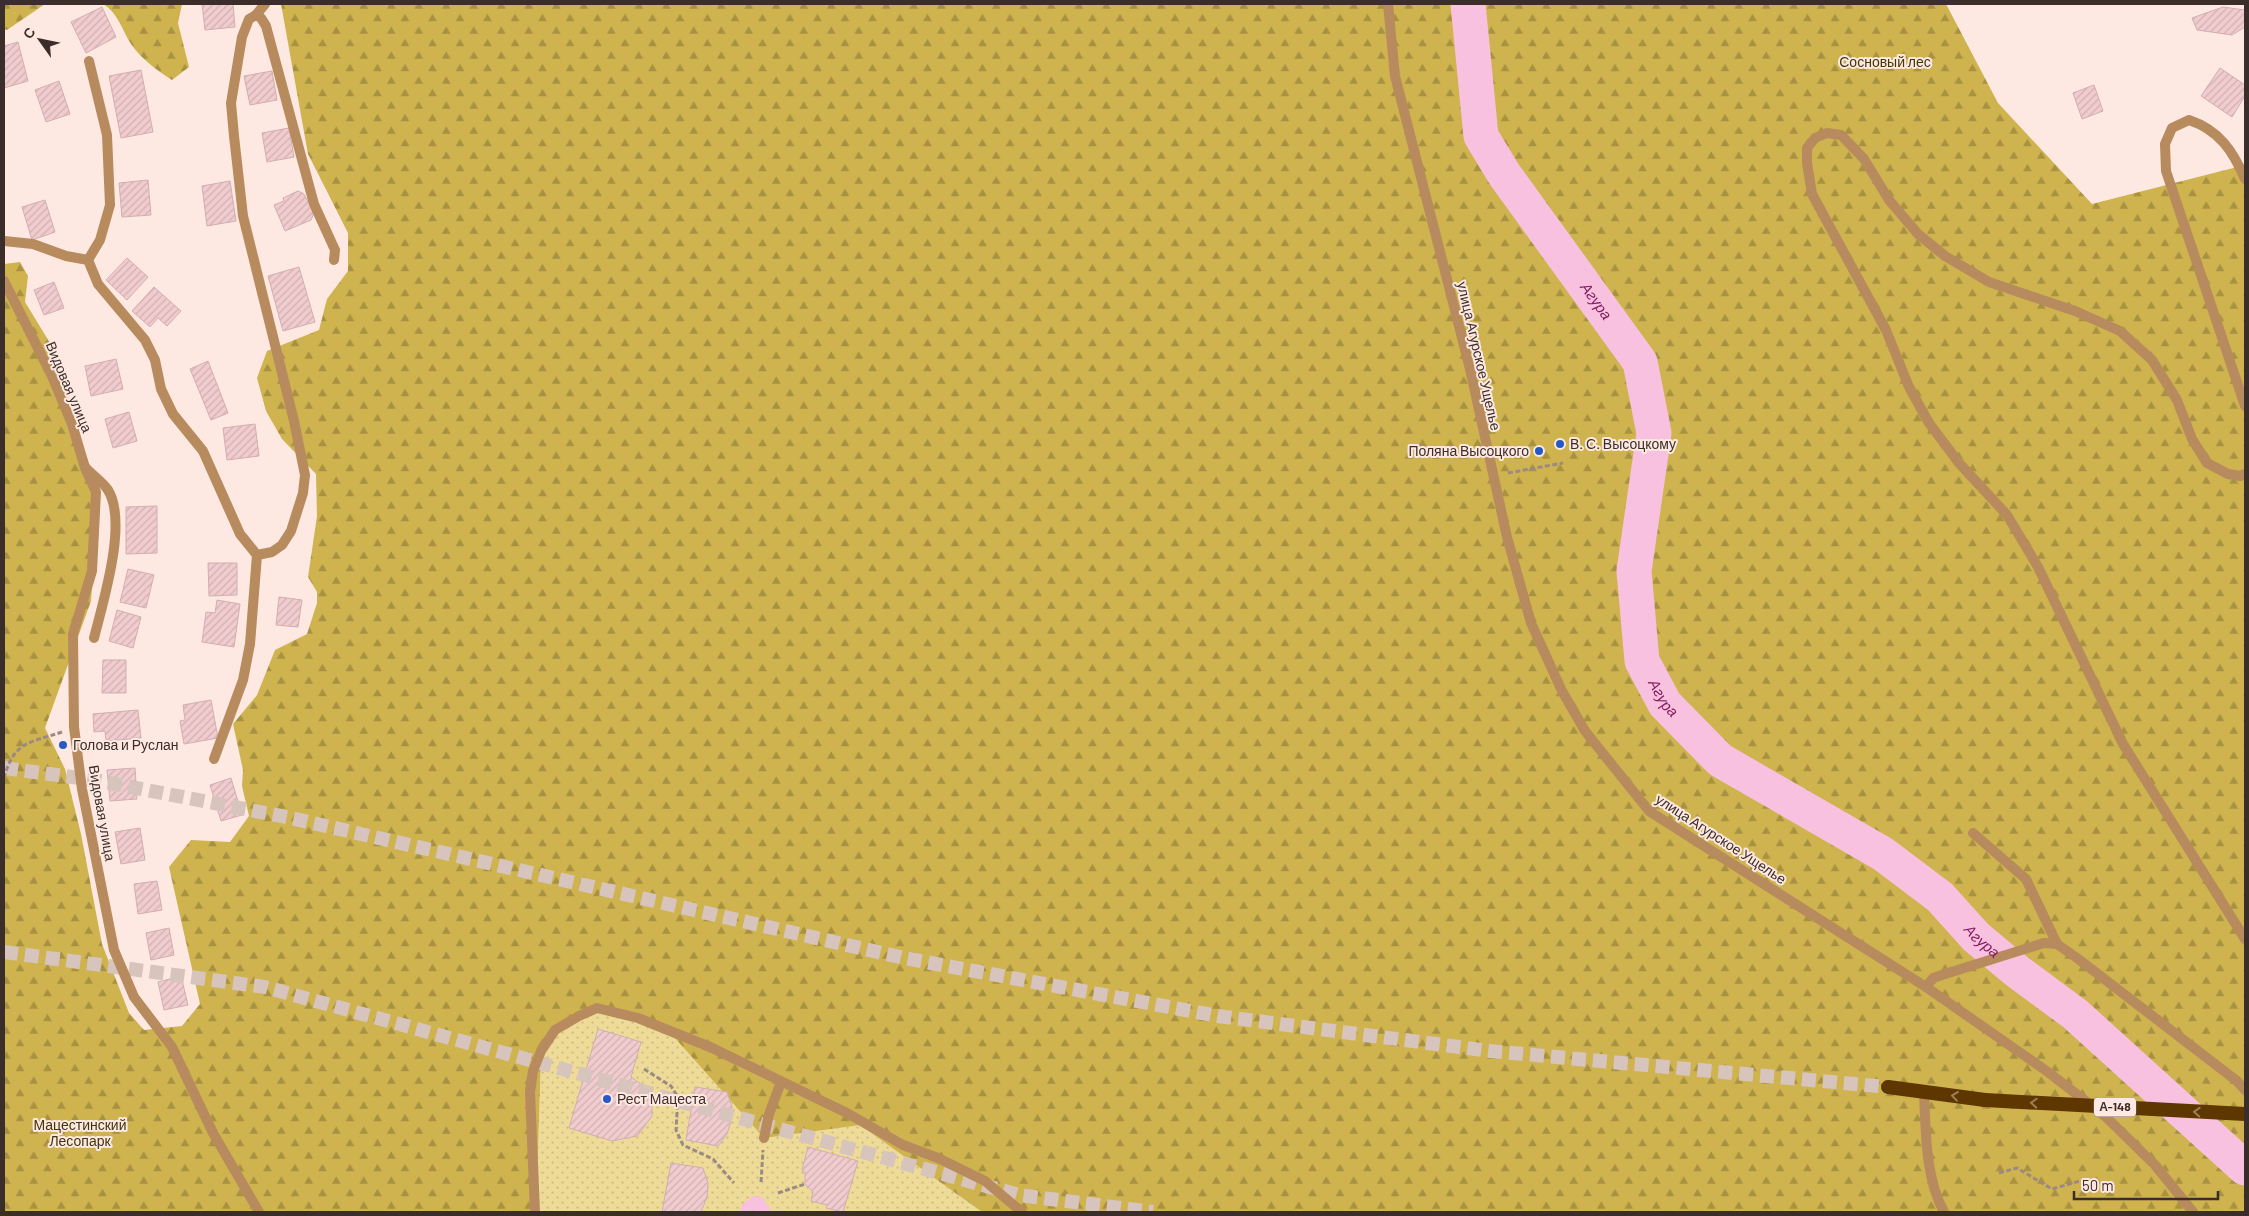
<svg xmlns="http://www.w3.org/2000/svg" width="2249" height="1216" viewBox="0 0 2249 1216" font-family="Barlow,sans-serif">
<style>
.grass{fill:url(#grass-dots)}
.forest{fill:url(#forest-firs)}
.water{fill:url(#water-ripples)}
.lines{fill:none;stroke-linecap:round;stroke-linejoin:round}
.river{stroke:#f8c1df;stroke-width:35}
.building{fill:url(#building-hatch);stroke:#d2aeb1}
.trunk-tunnel{stroke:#d7c4bd;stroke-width:14;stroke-dasharray:14 7;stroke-linecap:butt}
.path{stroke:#9b8a84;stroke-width:3;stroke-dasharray:5 2.5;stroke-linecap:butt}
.service{stroke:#b78b5d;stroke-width:10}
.minor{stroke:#b78b5d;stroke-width:10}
.trunk{stroke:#5e3600;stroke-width:14}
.trunk-bridge{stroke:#5e3600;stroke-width:14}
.oneway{stroke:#9e7e5a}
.poi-dot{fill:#2559c7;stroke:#fee9e2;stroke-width:2}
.labels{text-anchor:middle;stroke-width:4;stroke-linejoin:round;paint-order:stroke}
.shield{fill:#fee9e2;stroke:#766661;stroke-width:1}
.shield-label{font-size:12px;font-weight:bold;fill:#3b2e2a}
.park-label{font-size:14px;fill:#41360a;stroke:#fee9e2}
.street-label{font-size:14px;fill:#3b2e2a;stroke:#fee9e2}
.poi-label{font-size:14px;fill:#3b2e2a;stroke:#fee9e2;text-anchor:start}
.water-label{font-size:15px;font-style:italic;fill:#821c60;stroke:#fee9e2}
</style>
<defs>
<pattern id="grass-dots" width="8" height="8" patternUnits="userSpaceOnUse" patternTransform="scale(1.25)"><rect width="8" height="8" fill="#eddb97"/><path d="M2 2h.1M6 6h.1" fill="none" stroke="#ccbc82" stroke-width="1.8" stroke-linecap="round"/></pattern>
<pattern id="forest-firs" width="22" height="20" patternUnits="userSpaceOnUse" patternTransform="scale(1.25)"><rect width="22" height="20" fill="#ceb34f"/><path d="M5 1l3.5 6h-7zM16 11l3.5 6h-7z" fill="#a89242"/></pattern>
<pattern id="water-ripples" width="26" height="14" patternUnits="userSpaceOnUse" patternTransform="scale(1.25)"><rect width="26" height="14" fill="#f8c1df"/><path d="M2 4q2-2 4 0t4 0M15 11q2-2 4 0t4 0" fill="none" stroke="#d6a6c0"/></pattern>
<pattern id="building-hatch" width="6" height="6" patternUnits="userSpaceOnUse" patternTransform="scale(1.25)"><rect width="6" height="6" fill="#f1cccf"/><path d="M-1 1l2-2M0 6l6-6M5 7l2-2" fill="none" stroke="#d0b0b2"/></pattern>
</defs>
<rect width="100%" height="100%" fill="#fee9e2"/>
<polygon class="grass" points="604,1006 667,1029 860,1125 982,1212 536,1212 541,1057 552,1036"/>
<g class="forest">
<polygon points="4,4 45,4 7,30 4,29"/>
<path d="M 103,4 L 182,4 L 178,23 L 189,67 L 172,80 C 157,70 142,60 131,44 C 122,30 118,13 103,4 Z"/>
<polygon points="281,4 1946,4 1998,103 2092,204 2245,165 2245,1212 982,1212 860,1125 764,1138 667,1029 604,1006 552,1036 541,1057 536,1212 4,1212 4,264 20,262 28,276 25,302 50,343 65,384 73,418 99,492 91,601 45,728 65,769 81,834 102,944 129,1013 144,1030 182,1026 200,1004 169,867 191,840 230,842 249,816 242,786 243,770 233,724 257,695 275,650 307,634 317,603 317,592 308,577 317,516 316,474 282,439 266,411 257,378 267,351 319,330 327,299 348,271 348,233 308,154"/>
</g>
<polygon class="water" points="753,1196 762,1197 772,1212 739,1212 744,1203"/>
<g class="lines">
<path class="river" id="s1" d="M 1468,4 L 1481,136 L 1504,174 L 1640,362 L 1654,433 L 1634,571 L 1642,661 L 1665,704 L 1720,760 L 1883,854 L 1940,897 L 1976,937 L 2018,972 L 2075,1014 L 2245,1168"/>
</g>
<g class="building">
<polygon points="202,4 233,4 235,27 205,30"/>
<polygon points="102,7 116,37 86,53 71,22"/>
<polygon points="2223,7 2245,10 2245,27 2232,35 2197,30 2192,18"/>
<polygon points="18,42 28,81 4,88 4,46"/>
<polygon points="2220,68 2245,85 2245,96 2232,117 2201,96"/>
<polygon points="141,70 153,132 121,138 109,76"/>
<polygon points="272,71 277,100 250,105 244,76"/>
<polygon points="59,81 70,114 46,122 35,90"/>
<polygon points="2094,85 2103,111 2082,119 2073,93"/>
<polygon points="289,128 294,157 267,162 262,133"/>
<polygon points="148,180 151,215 122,217 119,183"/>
<polygon points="230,181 236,221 207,226 202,186"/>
<polygon points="298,191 304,194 314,213 311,220 285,231 274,205 284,201 283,198"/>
<polygon points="45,200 55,232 32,240 22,207"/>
<polygon points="127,258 148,277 127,300 106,280"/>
<polygon points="299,267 315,322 283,331 268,276"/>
<polygon points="54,282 64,308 44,315 34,290"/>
<polygon points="154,287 181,311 167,326 158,318 150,327 132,311"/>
<polygon points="116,359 123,389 91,396 85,366"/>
<polygon points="208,361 228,413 211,420 190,369"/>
<polygon points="129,412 137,441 113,448 105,419"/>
<polygon points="255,424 259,456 227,460 223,428"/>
<polygon points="157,506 157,553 126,554 126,507"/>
<polygon points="208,563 237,563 237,595 209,596"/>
<polygon points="128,569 154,575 146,608 120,602"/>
<polygon points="279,597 302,600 298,627 276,625"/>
<polygon points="217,600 240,604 234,647 202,642 206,612 215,613"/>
<polygon points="117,610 141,617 133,648 109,641"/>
<polygon points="103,660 126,660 126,693 102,693"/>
<polygon points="211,700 218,738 184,744 180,721 185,720 183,705"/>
<polygon points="138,710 141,738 106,741 105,731 94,732 93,714"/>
<polygon points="135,768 137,799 110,801 107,770"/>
<polygon points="231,778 242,815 221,821 210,785"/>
<polygon points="140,828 145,860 121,864 115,832"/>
<polygon points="157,881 162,910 138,914 134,884"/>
<polygon points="169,928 174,955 151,960 146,933"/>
<polygon points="181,976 188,1005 164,1010 158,982"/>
<polygon points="598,1029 641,1042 631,1077 652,1092 652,1116 637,1136 612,1141 569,1128"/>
<polygon points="695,1087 727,1092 732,1107 731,1121 727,1134 718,1146 686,1140"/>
<polygon points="808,1147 858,1161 843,1212 826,1208 827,1205 811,1201 813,1192 805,1184 805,1172 802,1170"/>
<polygon points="671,1163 703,1168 708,1183 707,1197 701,1212 662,1212"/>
</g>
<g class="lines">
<g class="trunk-tunnel">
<polyline points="4,768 95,780 291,818 904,958 1218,1016 1490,1051 1888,1087"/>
<polyline points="4,952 265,987 1019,1195 1153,1212"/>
</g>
<g class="path">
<polyline points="1508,473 1563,463"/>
<path d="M 4,778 C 14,741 29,743 62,732"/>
<polyline points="644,1069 671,1086 678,1097 676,1130 683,1145 713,1159 734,1183"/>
<polyline points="1999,1173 2017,1168 2052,1189 2087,1179"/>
<polyline points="761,1182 763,1150"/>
<polyline points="778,1193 805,1184"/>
</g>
<g class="service">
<polyline points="256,15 265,4"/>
<polyline points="88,260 100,240 110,205 107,135 89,61"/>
<path d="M 86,468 C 92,475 103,482 108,490 C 128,522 103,602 94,638"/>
<polyline points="257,555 272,552 282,545 291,531 303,493 305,475 294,421 243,216 234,136 231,103 242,37 249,19 256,15 261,18 266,26 314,204 335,250 334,260"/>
<polyline points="1973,833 2026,879 2057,944"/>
<path d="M 1924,1093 C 1926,1132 1925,1177 1944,1212"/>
<polyline points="764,1138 769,1114 781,1082"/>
<polyline points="535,1212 530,1092 533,1071 541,1051 555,1030 579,1016 597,1008 638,1018 710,1047 847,1113 903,1145 938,1158 985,1181 1022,1212"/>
</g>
<g class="minor">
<polyline points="1388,4 1395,76 1470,369 1507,537 1531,623 1562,691 1585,731 1649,811 1926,987 2048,1072 2106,1117 2155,1165 2193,1212"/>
<path d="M 2245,179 C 2233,151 2219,130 2189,120 L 2172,128 L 2165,144 L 2166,171 L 2245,406"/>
<polyline points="4,241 33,244 66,256 88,260 98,284 145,340 155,360 161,389 173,414 203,451 240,534 257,555 250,644 243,680 214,759"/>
<polyline points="4,281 52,376 72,424 85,468 96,492 92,571 73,634 74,727 82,789 114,950 134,997 172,1047 213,1133 259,1212"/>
<polyline points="2245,474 2240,476 2228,474 2207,463 2192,439 2177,400 2152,360 2120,331 2075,311 1989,282 1945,256 1918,234 1889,200 1864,159 1841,135 1827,133 1815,138 1807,148 1807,163 1812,194 1886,330 1909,387 1929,423 1959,463 2007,515 2038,567 2123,744 2245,939"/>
<polyline points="1926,987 1933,978 1945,974 2044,943 2057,944 2077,958 2237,1081 2245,1090"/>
</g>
<polyline class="trunk" points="1888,1087 1985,1100"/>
<polyline class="trunk-bridge" points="1985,1100 2245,1114"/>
</g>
<defs><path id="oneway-chevron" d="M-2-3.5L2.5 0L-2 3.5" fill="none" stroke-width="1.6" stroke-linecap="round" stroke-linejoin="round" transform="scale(1.25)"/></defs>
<g class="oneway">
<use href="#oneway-chevron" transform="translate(1955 1096) rotate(-173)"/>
<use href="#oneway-chevron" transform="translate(2034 1103) rotate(-177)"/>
<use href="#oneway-chevron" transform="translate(2197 1112) rotate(-177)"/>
</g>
<g class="poi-dot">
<circle cx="1560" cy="444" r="5"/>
<circle cx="1539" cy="451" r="5"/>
<circle cx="63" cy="745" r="5"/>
<circle cx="607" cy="1099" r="5"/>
</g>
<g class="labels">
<rect class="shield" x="2094" y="1097.5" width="42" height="19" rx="4"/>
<g class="shield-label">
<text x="2115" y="1111">А-148</text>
</g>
<g class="park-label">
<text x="1885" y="67">Сосновый лес</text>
<text x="80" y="1130">Мацестинский<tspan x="80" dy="16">Лесопарк</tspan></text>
</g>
<g class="street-label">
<text transform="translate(1479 356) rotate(77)" y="5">улица Агурское Ущелье</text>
<text transform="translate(69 387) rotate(67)" y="5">Видовая улица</text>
<text transform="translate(102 813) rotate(80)" y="5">Видовая улица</text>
<text transform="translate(1721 839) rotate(33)" y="5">улица Агурское Ущелье</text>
</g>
<g class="poi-label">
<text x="1570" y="449">В. С. Высоцкому</text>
<text x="1529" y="456" text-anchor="end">Поляна Высоцкого</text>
<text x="73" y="750">Голова и Руслан</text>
<text x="617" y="1104">Рест Мацеста</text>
</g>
<g class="water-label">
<text dy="5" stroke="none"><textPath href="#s1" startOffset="334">Агура</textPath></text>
<text dy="5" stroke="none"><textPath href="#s1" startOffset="754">Агура</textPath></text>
<text dy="5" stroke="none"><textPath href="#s1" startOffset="1159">Агура</textPath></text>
</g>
</g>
<rect width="2249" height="1216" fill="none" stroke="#3b2e2a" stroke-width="10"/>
<g transform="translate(40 40) rotate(303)" stroke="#fee9e2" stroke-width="4" paint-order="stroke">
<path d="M0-4L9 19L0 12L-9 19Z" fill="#3b2e2a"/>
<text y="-8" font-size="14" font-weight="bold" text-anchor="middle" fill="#3b2e2a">С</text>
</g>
<path d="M2074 1191v8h144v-8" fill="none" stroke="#3b2e2a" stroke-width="2.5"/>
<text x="2082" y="1191" font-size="15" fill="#3b2e2a" stroke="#fee9e2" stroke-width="4" paint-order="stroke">50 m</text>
</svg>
